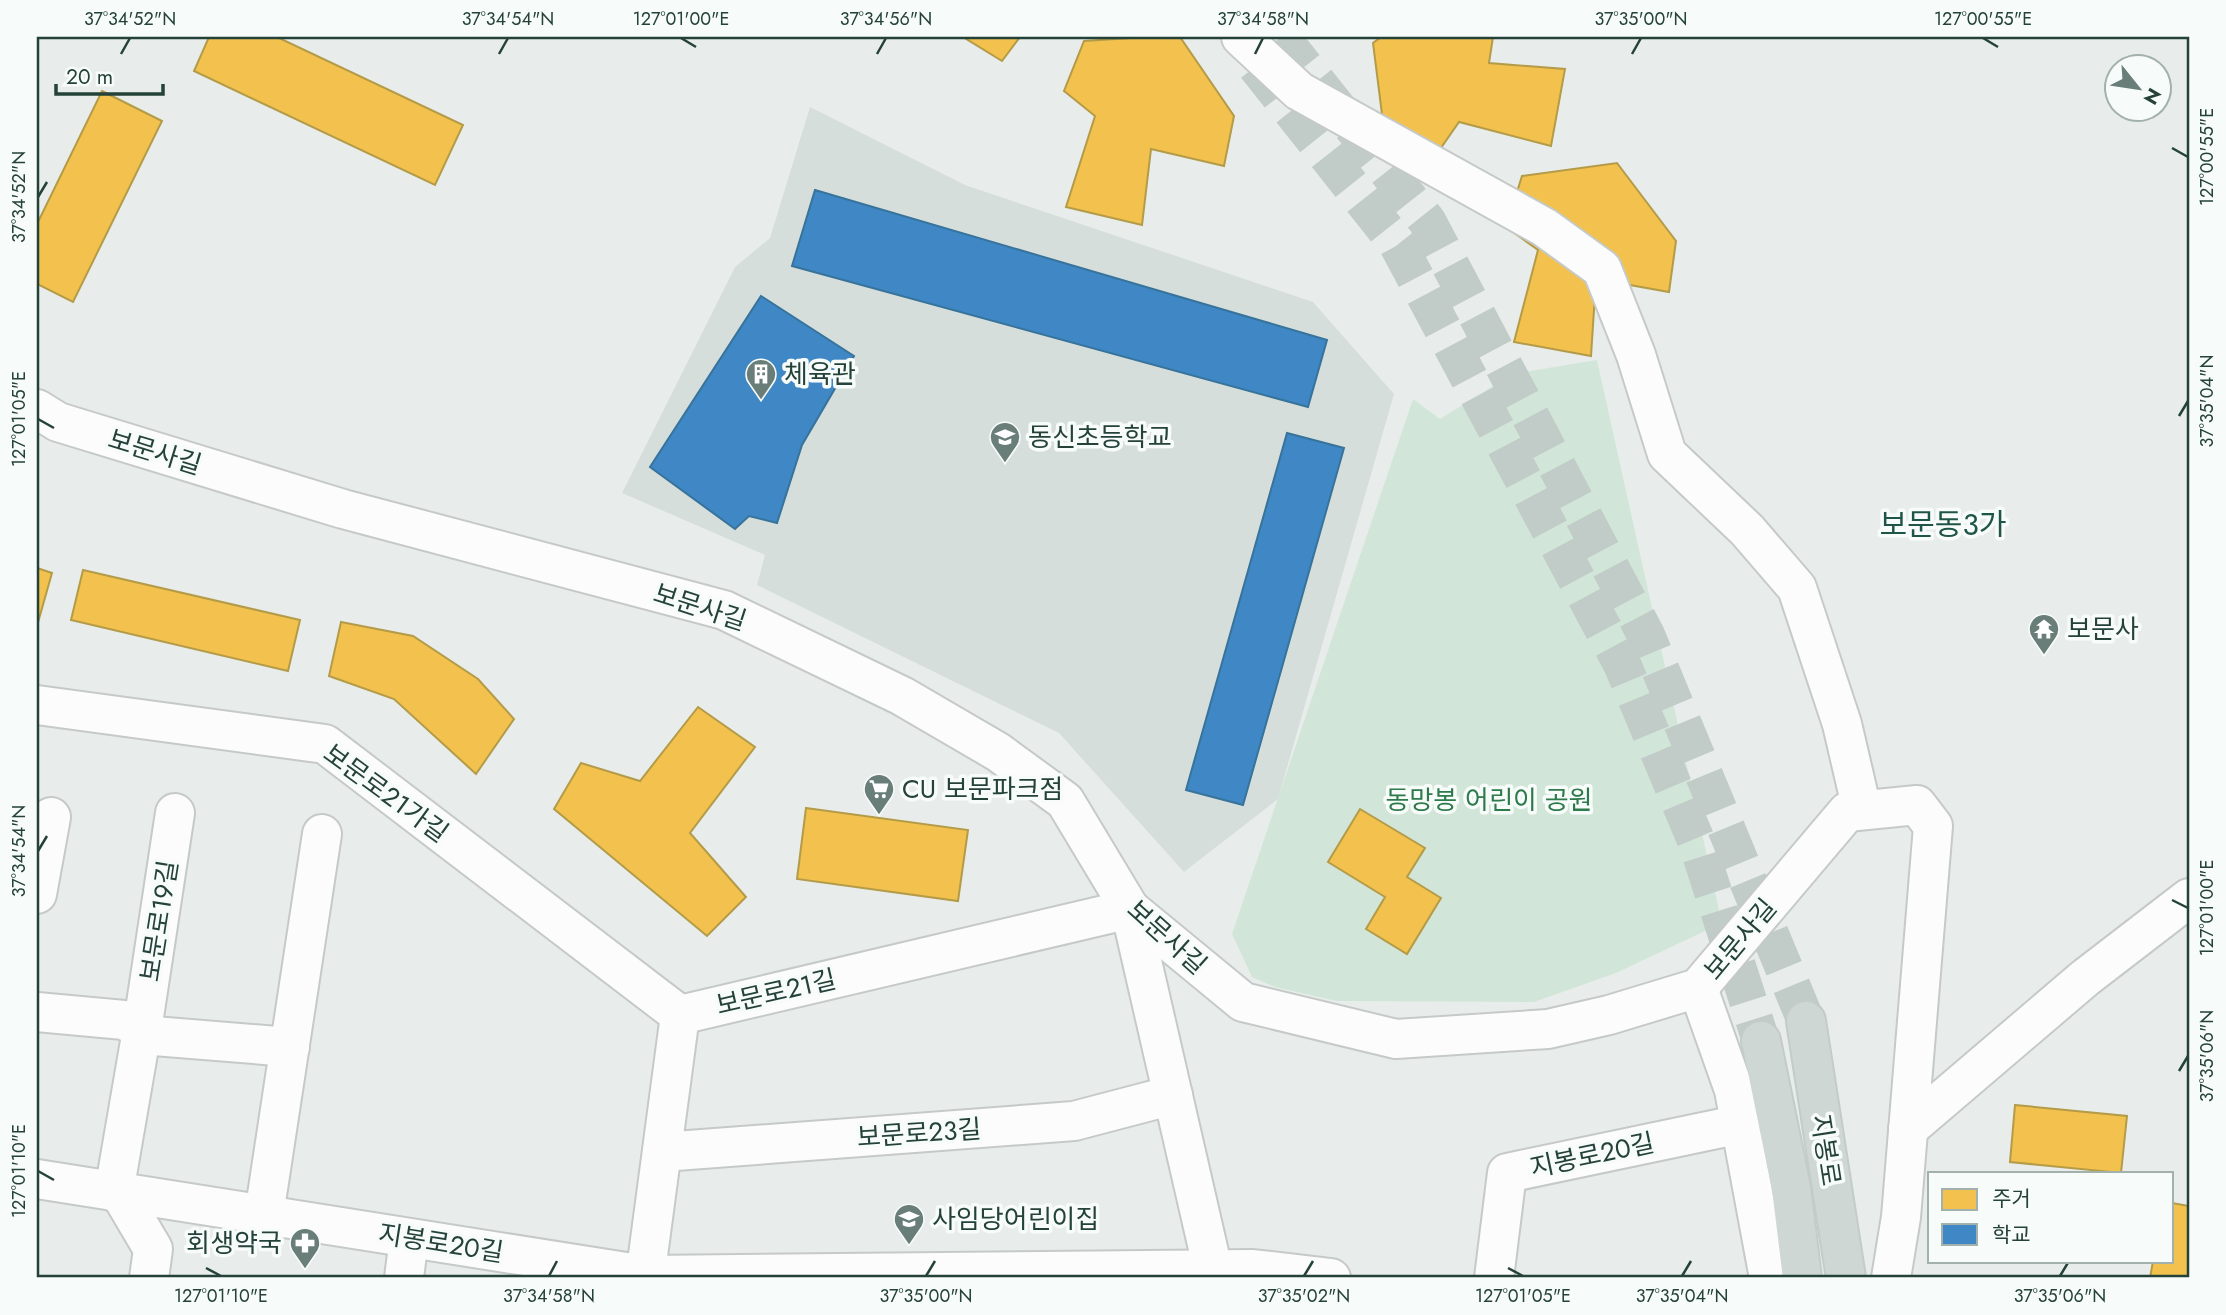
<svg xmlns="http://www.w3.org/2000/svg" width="2226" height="1315" viewBox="0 0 2226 1315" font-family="Jost,'Noto Sans KR',sans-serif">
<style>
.built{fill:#d6dedb}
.green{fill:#d1e6d8}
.homes{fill:#f2c14e;stroke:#b49b48;stroke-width:2}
.schools{fill:#3f88c5;stroke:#37739b;stroke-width:2}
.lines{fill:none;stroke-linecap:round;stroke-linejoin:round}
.major-tunnel{stroke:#c1cbc8;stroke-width:38;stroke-dasharray:38 19;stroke-linecap:butt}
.minor-casing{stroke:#c5cac8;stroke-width:42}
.major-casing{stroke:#c3ccc9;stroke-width:42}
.minor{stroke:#fcfcfc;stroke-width:38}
.major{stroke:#cfd7d5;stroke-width:38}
.ticks{fill:none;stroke:#24423a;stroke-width:2.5}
.labels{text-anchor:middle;stroke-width:7;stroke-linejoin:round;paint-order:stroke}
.poi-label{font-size:26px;fill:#24423a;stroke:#f7fbf9;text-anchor:start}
.street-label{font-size:26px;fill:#24423a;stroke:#f7fbf9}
.park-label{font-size:26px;fill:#2d7a4b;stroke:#f7fbf9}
.quarter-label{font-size:30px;fill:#1f5548;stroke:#f7fbf9}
.neatline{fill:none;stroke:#24423a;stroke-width:2.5}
.ticks-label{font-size:18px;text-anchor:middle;fill:#24423a}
</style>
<rect width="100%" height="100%" fill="#e8edeb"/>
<polygon class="built" points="810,107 965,185 1313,302 1394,394 1278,799 1184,872 1059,733 757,585 765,555 622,493 735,267 770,238"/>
<polygon class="green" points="1597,360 1719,910 1707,930 1616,973 1534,1002 1336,1001 1275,987 1252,977 1232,934 1413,399 1440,419 1512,374"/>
<g class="homes">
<polygon points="209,37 277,37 463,125 435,185 194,71"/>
<polygon points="963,37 1020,37 1002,61"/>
<polygon points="1147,37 1180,37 1234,116 1224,166 1151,149 1142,225 1066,207 1095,116 1064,91 1084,41"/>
<polygon points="1381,37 1493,37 1489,63 1565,69 1551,146 1459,122 1436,155 1385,138 1373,43"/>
<polygon points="102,91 162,121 73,302 37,284 37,224"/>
<polygon points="1617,163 1676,241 1669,292 1596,279 1591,356 1514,342 1538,250 1506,227 1522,176"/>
<polygon points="37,568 52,573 37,626"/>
<polygon points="83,570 300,620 288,671 71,620"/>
<polygon points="341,622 413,636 478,679 514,719 476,774 394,699 329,676"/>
<polygon points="698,707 755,747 690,833 746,897 707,936 554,809 581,763 640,781"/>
<polygon points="806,808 968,830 958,901 797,879"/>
<polygon points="1360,809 1425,848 1407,877 1441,898 1407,954 1366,929 1385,897 1328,862"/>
<polygon points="2015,1105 2127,1116 2121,1173 2010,1162"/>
<polygon points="2172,1203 2189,1206 2189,1278 2150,1278 2153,1261 2172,1261"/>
</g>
<g class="schools">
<polygon points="815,190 1327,340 1308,407 792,266"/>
<polygon points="761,296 854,356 802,445 777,523 749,516 735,529 650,467"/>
<polygon points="1287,433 1344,448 1243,805 1186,790"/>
</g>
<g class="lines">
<g class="major-tunnel">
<polyline points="1281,37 1427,221 1646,635 1806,1021"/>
<polyline points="1256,66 1398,245 1622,664 1698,845 1761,1041"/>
</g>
<g class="minor-casing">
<g id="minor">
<polyline points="1241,37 1299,91 1544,227 1602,269 1636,355 1667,454 1747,530 1797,588 1842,724 1862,810"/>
<polyline points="37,409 58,422 343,509 724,610 902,696 998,752 1065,801 1130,909 1243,1002 1396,1039 1548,1029 1609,1015 1698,988 1847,812 1917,805 1933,826 1901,1217 1891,1278"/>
<polyline points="37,705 325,744 680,1015"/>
<polyline points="37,894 51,817"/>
<polyline points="1698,988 1734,1090 1769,1278"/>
<polyline points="37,1012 124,1020 154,1036 290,1047"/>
<polyline points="680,1015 1130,909 1213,1270 1212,1278"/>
<polyline points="1908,1129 2085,978 2189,898"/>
<polyline points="662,1152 1074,1121 1173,1095"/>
<polyline points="37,1179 645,1275 1253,1269 1331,1278"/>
<polyline points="114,1192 142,1030 175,813"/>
<polyline points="120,1193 153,1249 149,1278"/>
<polyline points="264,1215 322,834"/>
<polyline points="404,1278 409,1238"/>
<polyline points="645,1278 680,1015"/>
<polyline points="1494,1278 1507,1173 1741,1124"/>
</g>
</g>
<g class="major-casing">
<g id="major">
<polyline points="1806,1021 1846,1278"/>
<polyline points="1761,1041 1791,1188 1802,1278"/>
</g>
</g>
<use href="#minor" class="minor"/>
<use href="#major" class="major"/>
</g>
<path class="ticks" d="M 681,38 L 696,47M 1983,38 L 1998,47M 121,54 L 130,38M 499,54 L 508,38M 877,54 L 886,38M 1255,54 L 1263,38M 1632,54 L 1641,38M 2172,148 L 2188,157M 38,197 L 47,182M 2179,416 L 2188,401M 38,419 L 54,428M 38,851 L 47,836M 2172,900 L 2188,908M 2179,1071 L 2188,1056M 38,1171 L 54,1180M 206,1268 L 221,1276M 1508,1268 L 1523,1276M 549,1276 L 557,1261M 926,1276 L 935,1261M 1304,1276 L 1313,1261M 1682,1276 L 1691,1261M 2060,1276 L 2069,1261"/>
<defs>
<g id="building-pin" transform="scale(1.575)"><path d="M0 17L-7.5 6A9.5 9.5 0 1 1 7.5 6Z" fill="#697e78" stroke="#f7fbf9"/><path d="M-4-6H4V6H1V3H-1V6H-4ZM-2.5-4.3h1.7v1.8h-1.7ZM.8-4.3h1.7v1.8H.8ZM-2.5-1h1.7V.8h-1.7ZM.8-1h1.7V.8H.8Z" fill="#fff"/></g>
<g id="school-pin" transform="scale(1.575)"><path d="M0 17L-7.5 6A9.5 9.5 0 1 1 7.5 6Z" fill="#697e78" stroke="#f7fbf9"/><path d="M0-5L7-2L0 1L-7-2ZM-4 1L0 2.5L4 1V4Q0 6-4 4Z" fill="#fff"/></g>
<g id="temple-pin" transform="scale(1.575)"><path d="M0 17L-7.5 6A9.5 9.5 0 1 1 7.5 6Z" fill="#697e78" stroke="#f7fbf9"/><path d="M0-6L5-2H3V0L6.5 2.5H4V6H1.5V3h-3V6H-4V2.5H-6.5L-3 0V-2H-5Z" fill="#fff"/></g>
<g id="supermarket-pin" transform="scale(1.575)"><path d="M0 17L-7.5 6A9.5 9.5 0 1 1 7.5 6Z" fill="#697e78" stroke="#f7fbf9"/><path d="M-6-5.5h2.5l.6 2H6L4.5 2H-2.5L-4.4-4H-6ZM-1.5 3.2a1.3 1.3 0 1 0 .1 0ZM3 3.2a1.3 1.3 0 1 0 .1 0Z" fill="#fff"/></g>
<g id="pharmacy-pin" transform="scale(1.575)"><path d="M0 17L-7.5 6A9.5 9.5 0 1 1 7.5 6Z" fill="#697e78" stroke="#f7fbf9"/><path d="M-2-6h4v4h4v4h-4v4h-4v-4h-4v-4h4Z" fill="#fff"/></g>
</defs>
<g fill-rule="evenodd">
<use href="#building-pin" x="761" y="374"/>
<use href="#school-pin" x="1005" y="437"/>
<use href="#temple-pin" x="2044" y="629"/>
<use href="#supermarket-pin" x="879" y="789"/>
<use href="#school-pin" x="909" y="1219"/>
<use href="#pharmacy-pin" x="305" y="1243"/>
</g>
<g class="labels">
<g class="poi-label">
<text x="784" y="383">체육관</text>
<text x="1028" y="446">동신초등학교</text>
<text x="2067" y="638">보문사</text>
<text x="902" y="798">CU 보문파크점</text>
<text x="932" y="1228">사임당어린이집</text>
<text x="282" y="1252" text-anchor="end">회생약국</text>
</g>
<g class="street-label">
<text transform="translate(155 452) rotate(17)" y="9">보문사길</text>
<text transform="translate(700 607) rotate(18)" y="9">보문사길</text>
<text transform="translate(386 793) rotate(36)" y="9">보문로21가길</text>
<text transform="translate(159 921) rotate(-81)" y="9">보문로19길</text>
<text transform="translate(1167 937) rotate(42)" y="9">보문사길</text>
<text transform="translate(1740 939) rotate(-50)" y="9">보문사길</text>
<text transform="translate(776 992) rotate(-13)" y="9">보문로21길</text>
<text transform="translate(919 1133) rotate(-4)" y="9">보문로23길</text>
<text transform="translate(1826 1150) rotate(81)" y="9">지봉로</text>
<text transform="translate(1592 1155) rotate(-12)" y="9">지봉로20길</text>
<text transform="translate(441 1243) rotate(9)" y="9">지봉로20길</text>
</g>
<g class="park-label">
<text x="1489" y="809">동망봉 어린이 공원</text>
</g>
<g class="quarter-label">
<text x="1943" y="535">보문동3가</text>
</g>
</g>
<rect width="2226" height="1315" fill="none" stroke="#f7fbf9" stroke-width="77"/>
<rect x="1928" y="1172" width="245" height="91" fill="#f7fbf9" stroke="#a3b1ad" stroke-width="2"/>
<rect x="1942" y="1189" width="35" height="21" fill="#f2c14e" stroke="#a3b1ad" stroke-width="2"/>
<text x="1992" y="1206" font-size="21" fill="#24423a">주거</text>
<rect x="1942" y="1224" width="35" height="21" fill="#3f88c5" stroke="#a3b1ad" stroke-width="2"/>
<text x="1992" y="1242" font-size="21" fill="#24423a">학교</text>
<g transform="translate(2138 88) rotate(120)"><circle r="33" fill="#f7fbf9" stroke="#a3b1ad" stroke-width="2"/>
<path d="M0-5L12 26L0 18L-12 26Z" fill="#697e78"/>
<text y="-10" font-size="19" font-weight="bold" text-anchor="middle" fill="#24423a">N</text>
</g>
<path d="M56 84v10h107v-10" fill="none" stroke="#24423a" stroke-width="3.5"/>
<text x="66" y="84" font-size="21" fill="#24423a" stroke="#f7fbf9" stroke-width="5" paint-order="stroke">20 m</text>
<rect x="38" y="38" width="2150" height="1238" class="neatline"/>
<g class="ticks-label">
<text x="130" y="25">37°34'52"N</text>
<text x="508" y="25">37°34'54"N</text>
<text x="681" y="25">127°01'00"E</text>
<text x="886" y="25">37°34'56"N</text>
<text x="1263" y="25">37°34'58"N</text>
<text x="1641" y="25">37°35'00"N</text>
<text x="1983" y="25">127°00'55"E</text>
<text transform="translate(2207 157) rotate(-90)" y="6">127°00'55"E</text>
<text transform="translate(19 197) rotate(-90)" y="6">37°34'52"N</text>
<text transform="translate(2207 401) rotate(-90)" y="6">37°35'04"N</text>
<text transform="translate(19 419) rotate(-90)" y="6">127°01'05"E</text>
<text transform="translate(19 851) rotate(-90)" y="6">37°34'54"N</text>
<text transform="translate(2207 908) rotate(-90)" y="6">127°01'00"E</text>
<text transform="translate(2207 1056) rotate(-90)" y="6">37°35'06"N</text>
<text transform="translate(19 1171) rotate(-90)" y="6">127°01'10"E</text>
<text x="221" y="1302">127°01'10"E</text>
<text x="549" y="1302">37°34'58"N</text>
<text x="926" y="1302">37°35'00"N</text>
<text x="1304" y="1302">37°35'02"N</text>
<text x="1523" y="1302">127°01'05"E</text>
<text x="1682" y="1302">37°35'04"N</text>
<text x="2060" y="1302">37°35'06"N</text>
</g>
</svg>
